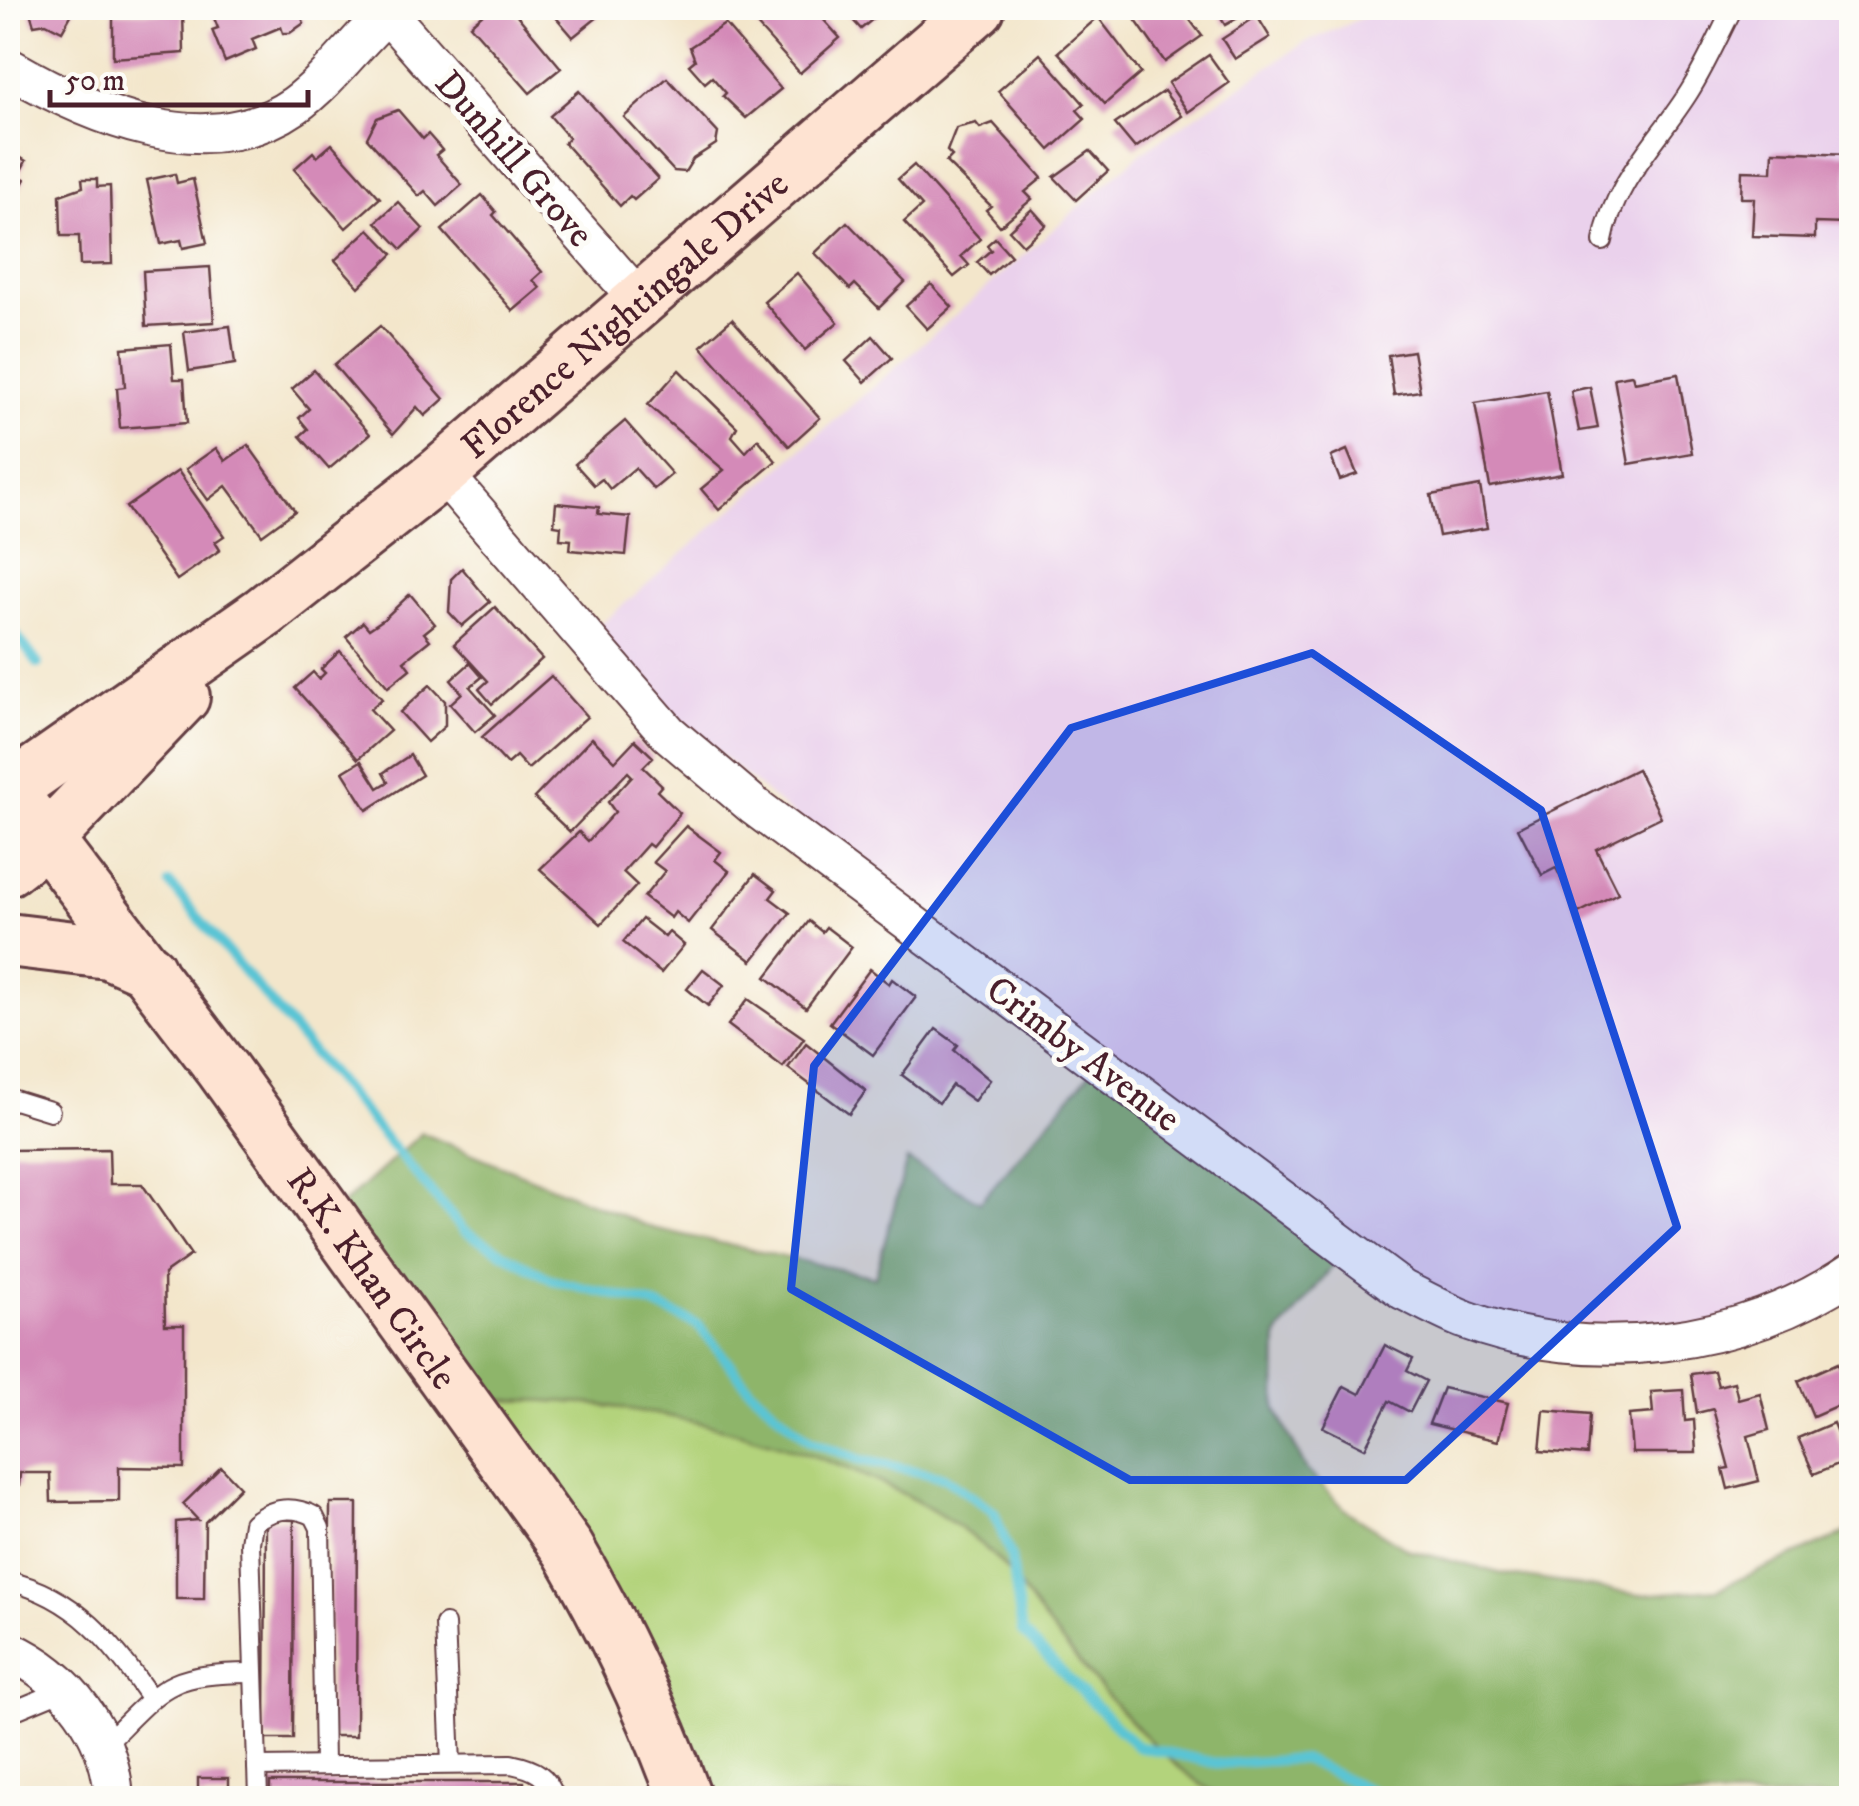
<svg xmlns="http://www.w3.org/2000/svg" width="1859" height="1806" viewBox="0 0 1859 1806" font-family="'IM FELL DW Pica',serif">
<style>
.built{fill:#ead1ec}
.green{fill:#b3d37b;stroke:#7e7953;stroke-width:2.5}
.forest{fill:#8eb56b;stroke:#6c6a4b;stroke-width:2.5}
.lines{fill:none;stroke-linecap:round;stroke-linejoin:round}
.stream{stroke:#5ac4d4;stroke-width:10}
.building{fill:#d48ab8}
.lane-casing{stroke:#633d43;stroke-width:22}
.street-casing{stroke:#633d43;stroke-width:42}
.secondary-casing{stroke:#633d43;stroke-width:58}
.lane{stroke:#fff;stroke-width:18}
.street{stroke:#fff;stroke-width:38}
.secondary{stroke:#fee3d2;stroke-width:52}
.marked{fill:#1d4ed8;fill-opacity:0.2;stroke:#1d4ed8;stroke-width:8;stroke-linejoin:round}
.labels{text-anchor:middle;stroke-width:10;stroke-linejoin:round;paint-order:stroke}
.street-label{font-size:38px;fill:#4a1f2b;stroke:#fdfcf7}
</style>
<rect width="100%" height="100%" fill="#fdfcf7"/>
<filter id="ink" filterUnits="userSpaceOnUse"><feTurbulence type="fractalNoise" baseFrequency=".01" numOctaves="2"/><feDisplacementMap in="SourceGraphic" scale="20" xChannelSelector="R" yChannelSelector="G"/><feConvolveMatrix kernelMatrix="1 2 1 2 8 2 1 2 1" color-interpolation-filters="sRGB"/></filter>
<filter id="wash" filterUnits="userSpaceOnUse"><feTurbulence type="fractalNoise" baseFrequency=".0048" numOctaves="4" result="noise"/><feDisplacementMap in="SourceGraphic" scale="40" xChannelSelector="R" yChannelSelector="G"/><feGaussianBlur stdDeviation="2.25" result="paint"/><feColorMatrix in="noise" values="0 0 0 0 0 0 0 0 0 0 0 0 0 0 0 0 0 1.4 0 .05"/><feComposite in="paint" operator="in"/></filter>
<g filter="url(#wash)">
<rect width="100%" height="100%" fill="#f3e6cb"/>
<polygon class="built" points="1384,8 1851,8 1851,1273 1703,1337 1469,1324 1095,1067 583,640 1142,152 1304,43"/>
<path class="green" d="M 469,1400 C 509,1401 550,1399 590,1404 C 713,1417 905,1470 995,1557 C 1013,1574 1027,1598 1042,1617 C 1086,1673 1161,1766 1224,1798 L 690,1798 Z"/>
<path class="forest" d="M 1095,1067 L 1344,1252 L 1277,1336 L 1276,1409 L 1306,1469 L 1348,1512 L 1409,1550 L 1499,1573 L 1640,1595 L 1717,1589 L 1851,1531 L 1851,1798 L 1224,1798 C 1161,1766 1086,1672 1042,1617 C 1027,1598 1013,1574 995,1557 C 905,1470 713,1417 590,1404 C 550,1399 509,1401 469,1400 L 331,1215 L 422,1133 L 652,1228 L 875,1277 L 907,1160 L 980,1202 Z"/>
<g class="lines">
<g class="stream">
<polyline points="8,624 38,664"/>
<polyline points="170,884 464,1231 552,1280 652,1304 698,1325 750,1389 810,1440 861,1460 944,1477 994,1512 1011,1557 1022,1632 1136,1746 1220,1764 1303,1759 1386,1798"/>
</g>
</g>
<g id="blocks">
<g class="building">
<polygon points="22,8 75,8 62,31 46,23 34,25 30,12"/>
<polygon points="210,8 298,8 304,23 290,33 283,33 281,27 252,39 256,49 225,62 212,30 218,28"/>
<polygon points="477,8 511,8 561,68 530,93 470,25 483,14"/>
<polygon points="548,8 609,8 573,37"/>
<polygon points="771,8 813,8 840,38 800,73 754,22"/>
<polygon points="842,8 886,8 861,29"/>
<polygon points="1127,8 1181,8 1202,36 1165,62"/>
<polygon points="1215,8 1256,8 1225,25"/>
<polygon points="113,12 183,12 184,53 113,58"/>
<polygon points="1257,16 1270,37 1235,59 1222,39"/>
<polygon points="1098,17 1141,73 1105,104 1058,52"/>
<polygon points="725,24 781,89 746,118 723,96 726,93 712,77 705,83 689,65 695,60 690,47"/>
<polygon points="1040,54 1084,104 1077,110 1085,119 1050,150 998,91"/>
<polygon points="1209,55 1229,83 1188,112 1168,83"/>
<polygon points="667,78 718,133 716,144 693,159 685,172 674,171 624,117"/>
<polygon points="579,91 658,179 634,200 630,196 620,206 564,143 569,138 550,116"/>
<polygon points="1164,91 1182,116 1135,148 1115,124"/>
<polygon points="398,110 423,139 428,134 442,150 436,155 462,185 438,206 425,191 419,196 367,138 377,118"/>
<polygon points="976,123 980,128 993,123 1042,178 1025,192 1032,199 1000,226 986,210 991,206 946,162 952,156 947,151 956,128"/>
<polygon points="332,144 380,198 346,228 294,169 313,152 317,157"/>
<polygon points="8,150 26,161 18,176 25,179 10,205"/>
<polygon points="1090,151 1108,171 1076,200 1054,177"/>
<polygon points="1773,151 1849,154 1846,224 1815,223 1815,238 1752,236 1754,198 1741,198 1742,171 1772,172"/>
<polygon points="914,165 980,239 961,256 969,265 954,277 904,222 922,206 898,179"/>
<polygon points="175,174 177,183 193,179 207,243 183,248 181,240 161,244 147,180"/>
<polygon points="82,179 97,179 97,187 110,186 112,264 80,265 79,236 61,236 60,195 83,187"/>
<polygon points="482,195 496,212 493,215 542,272 533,280 540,288 513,311 442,230"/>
<polygon points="398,202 423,229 402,249 376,222"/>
<polygon points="1032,209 1046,225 1023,245 1009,230"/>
<polygon points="847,222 905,282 879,308 855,284 850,289 815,253"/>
<polygon points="369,229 393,254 359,287 335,260"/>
<polygon points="995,238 1011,256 989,275 977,262 991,250 987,245"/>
<polygon points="210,267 214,322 146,326 143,271"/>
<polygon points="797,273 838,322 805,350 764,302"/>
<polygon points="931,284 952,307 927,329 906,306"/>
<polygon points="732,319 820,418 789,446 701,346"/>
<polygon points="230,326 235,364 189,371 184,332"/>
<polygon points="380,326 444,399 425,416 417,407 393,434 334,365"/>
<polygon points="873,336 892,358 865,382 846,361"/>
<polygon points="171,344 174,379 184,379 187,423 120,428 117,388 125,387 122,348"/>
<polygon points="1413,351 1420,391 1394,395 1388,355"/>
<polygon points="314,370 370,434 329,469 300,436 308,429 299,418 309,409 292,389"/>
<polygon points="679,370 737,427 732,436 746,452 758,439 776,461 719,510 701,489 724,470 648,405"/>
<polygon points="1678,374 1692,453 1629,464 1614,378 1632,375 1634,382"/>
<polygon points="1590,387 1598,428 1579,431 1571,391"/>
<polygon points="1547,391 1562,474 1490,487 1475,403"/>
<polygon points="625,421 672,474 654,489 635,468 610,489 602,479 594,485 575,464"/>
<polygon points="248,445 295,511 262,535 226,486 208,500 186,469 216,448 225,461"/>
<polygon points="1347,450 1357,474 1340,480 1331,457"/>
<polygon points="178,471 224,536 215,542 220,550 177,580 126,507"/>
<polygon points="1480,486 1487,528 1439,536 1431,495"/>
<polygon points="556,503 599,507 598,514 630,517 626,555 570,550 571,540 560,539 561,526 554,525"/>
<polygon points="462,568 490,602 462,626 449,612 451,579"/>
<polygon points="410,594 435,624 424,633 430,640 404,661 410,669 388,687 346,637 363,622 369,629 384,619"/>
<polygon points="495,607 542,659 492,704 479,689 488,681 454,644"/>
<polygon points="340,651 382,699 370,709 390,731 358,759 295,688 313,672 319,679 325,673 321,669"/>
<polygon points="470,663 482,677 470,687 495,715 475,732 450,704 462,693 451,680"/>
<polygon points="551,676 587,717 528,769 516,756 507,764 482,737"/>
<polygon points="430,685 445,701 445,726 427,742 400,712"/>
<polygon points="592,738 615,761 635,740 653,757 643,767 662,785 657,791 680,813 652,847 648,844 623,872 637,885 601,924 540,869 579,832 588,841 615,812 608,802 632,776 628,772 570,832 534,798"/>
<polygon points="410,755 422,775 367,810 343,772 361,761 378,788 388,782 383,773"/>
<polygon points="1637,769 1661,817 1596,849 1618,893 1578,913 1556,868 1542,875 1518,828"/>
<polygon points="686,826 721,852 715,860 729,871 688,923 675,912 671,918 644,897 665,871 653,862"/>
<polygon points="755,874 776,890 770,898 790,913 752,961 712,930"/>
<polygon points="642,919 665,937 669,932 684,945 661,973 623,942"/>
<polygon points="809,921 822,932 826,927 852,947 806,1008 766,977"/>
<polygon points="703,969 724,985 708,1006 687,989"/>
<polygon points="870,969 889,984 892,979 916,997 873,1055 830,1023"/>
<polygon points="748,999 804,1038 783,1067 728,1025"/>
<polygon points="936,1029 958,1045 954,1050 990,1080 974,1101 952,1085 939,1103 902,1075"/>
<polygon points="806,1043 866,1091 849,1114 788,1068"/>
<polygon points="109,1149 110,1184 142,1184 191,1255 164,1274 165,1325 184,1325 184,1468 119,1467 119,1501 51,1502 50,1473 20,1473 19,1486 8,1486 8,1150"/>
<polygon points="1385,1345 1413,1359 1407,1371 1426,1381 1410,1412 1389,1401 1365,1448 1323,1427 1344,1386 1360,1394"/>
<polygon points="1838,1363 1852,1399 1813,1416 1798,1381"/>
<polygon points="1714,1371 1718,1386 1734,1382 1738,1399 1760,1393 1769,1430 1748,1436 1759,1481 1728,1489 1723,1469 1729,1468 1713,1409 1697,1413 1691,1374"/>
<polygon points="1443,1388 1508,1403 1498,1441 1429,1424"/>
<polygon points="1683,1390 1685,1421 1694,1420 1696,1453 1632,1453 1629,1415 1653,1413 1651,1392"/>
<polygon points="1544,1410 1590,1414 1587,1455 1540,1451"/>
<polygon points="1833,1423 1848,1460 1814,1474 1798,1438"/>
<polygon points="221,1467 240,1487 205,1522 204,1599 176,1599 176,1522 198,1520 183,1504"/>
<polygon points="330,1503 357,1503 356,1736 329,1736"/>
<polygon points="266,1519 294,1520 293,1739 265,1739"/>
<rect x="198" y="1778" width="31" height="20"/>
<rect x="270" y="1782" width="254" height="16"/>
</g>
</g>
</g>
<g filter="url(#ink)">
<use href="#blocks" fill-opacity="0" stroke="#633d43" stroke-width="2.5"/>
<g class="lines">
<g class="lane-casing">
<g id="lane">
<path d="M 1603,241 C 1613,183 1659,140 1689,92 C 1706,65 1719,35 1733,8"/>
<polyline points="8,1098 50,1111"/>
<path d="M 8,1581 C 75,1596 114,1644 151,1699"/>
<polyline points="445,1624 451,1764"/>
<polyline points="8,1713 66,1689"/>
<path d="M 104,1745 C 164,1686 165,1674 252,1673"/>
<path d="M 257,1767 L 511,1764 C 535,1769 547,1775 555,1798"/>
<path d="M 258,1798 L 250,1543 L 253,1523 C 272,1508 292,1505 314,1516 L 320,1528 L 324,1764"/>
</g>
</g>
<g class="street-casing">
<g id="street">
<polyline points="387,13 642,303"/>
<path d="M 8,67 C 89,114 206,167 295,105 C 331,79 359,37 393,8"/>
<path d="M 442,472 L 668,733 L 754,806 L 1403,1290 C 1424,1300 1445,1312 1466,1320 C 1590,1366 1743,1347 1852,1272"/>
<path d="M 8,1650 C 68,1677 110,1732 114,1798"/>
</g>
</g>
<g class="secondary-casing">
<g id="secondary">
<path id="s1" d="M 8,789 L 223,1070 L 568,1549 C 615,1630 653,1711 685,1798"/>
<path id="s2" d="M 8,791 L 264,612 L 442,472 L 978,8"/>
<polyline points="8,869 48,838 183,697"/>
<polyline points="8,940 108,952 149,970"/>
</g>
</g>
<use href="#lane" class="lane"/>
<use href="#street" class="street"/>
<use href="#secondary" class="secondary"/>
</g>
</g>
<path class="marked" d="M 1312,653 L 1541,810 L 1677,1227 L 1406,1480 L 1130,1480 L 791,1289 L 814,1066 L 1071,728 Z"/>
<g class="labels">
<g class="street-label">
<text transform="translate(515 158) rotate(49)" y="13">Dunhill Grove</text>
<text dy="13" stroke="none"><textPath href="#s2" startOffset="780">Florence Nightingale Drive</textPath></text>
<text transform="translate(1084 1053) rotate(37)" y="13">Crimby Avenue</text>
<text dy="13" stroke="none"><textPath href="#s1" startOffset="610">R.K. Khan Circle</textPath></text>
</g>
</g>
<rect width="1859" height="1806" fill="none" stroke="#fdfcf7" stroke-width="40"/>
<path d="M50 90v15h258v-15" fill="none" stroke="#4a1f2b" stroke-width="5"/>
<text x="65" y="90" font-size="30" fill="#4a1f2b" stroke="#fdfcf7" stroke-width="8" paint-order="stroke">50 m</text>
</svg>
